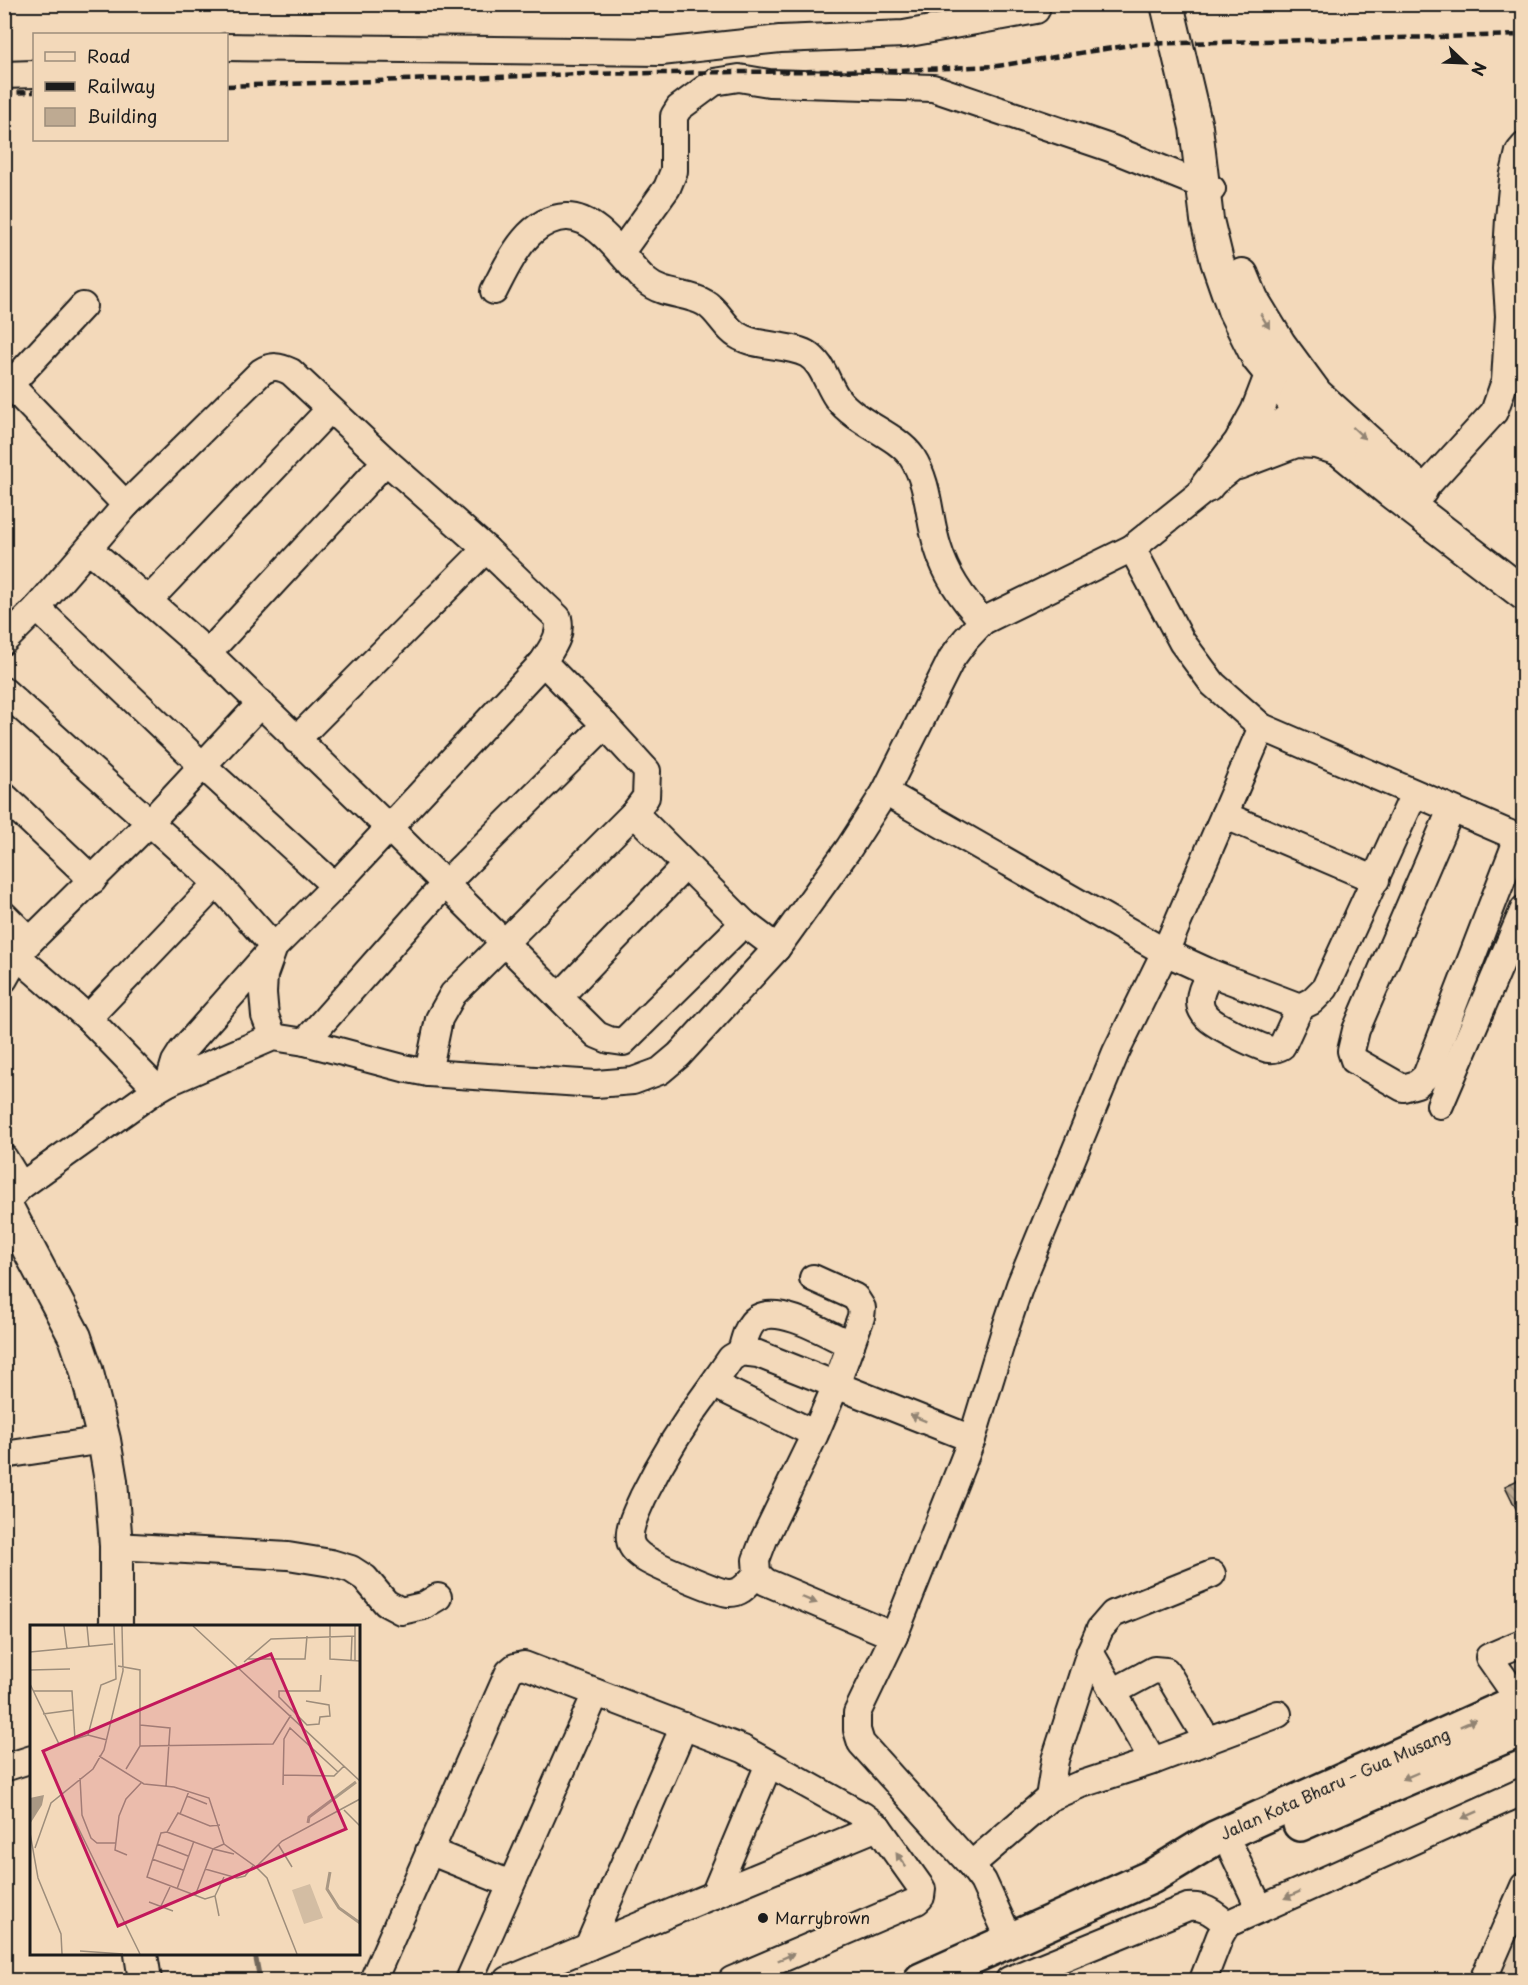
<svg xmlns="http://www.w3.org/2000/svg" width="1528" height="1985" viewBox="0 0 1528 1985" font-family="'Playpen Sans',sans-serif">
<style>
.built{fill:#e3cbae}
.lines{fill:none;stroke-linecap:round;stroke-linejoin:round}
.stream{stroke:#71665a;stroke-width:5}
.building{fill:url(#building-back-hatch);stroke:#1c1c1c;stroke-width:1.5;filter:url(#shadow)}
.minor-casing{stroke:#1c1c1c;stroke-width:30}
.major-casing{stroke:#1c1c1c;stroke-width:36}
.highway-casing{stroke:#1c1c1c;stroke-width:38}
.minor{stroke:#f3d9ba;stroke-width:26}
.major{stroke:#f3d9ba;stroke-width:32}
.highway{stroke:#f3d9ba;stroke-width:33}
.rail{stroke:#1c1c1c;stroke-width:4.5;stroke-dasharray:9 4.5;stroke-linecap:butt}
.oneway{fill:#928473}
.poi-dot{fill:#1c1c1c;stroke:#f3d9ba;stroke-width:2}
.labels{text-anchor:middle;stroke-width:5;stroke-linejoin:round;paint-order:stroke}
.street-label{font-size:16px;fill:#1c1c1c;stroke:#f3d9ba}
.poi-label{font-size:16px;fill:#1c1c1c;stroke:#f3d9ba;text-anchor:start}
.inset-river{fill:none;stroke:#a99884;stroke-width:3}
.inset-road{fill:none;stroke:#9d8d7b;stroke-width:1.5}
.view{fill:#c2185b;fill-opacity:0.15;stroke:#c2185b;stroke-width:3}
.inset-edge{fill:none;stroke:#1c1c1c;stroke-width:3}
</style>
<defs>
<pattern id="building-back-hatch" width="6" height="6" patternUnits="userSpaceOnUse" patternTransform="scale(1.5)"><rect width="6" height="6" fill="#beaa92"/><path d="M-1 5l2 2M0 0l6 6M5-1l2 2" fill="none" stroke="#9a8a76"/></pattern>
<filter id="shadow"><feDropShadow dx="5.5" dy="5.5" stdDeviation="0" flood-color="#0004"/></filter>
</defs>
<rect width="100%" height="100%" fill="#f3d9ba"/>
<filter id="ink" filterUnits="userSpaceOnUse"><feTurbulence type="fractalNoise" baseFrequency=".0167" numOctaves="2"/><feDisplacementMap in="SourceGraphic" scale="12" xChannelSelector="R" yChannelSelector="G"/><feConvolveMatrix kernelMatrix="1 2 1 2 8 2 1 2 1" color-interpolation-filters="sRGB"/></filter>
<g filter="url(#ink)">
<polygon class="built" points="1523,1924 1523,1980 1500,1980"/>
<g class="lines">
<polyline class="stream" points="255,1954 260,1980"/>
</g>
<g class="building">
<polygon points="1524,1477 1524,1525 1505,1486"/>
<polygon points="1524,1546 1524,1569 1515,1550"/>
</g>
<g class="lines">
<g class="minor-casing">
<g id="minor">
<polyline points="226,47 661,52 780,39 904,34 1036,10"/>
<polyline points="4,75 34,74"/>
<polyline points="621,252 667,188 674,171 674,116 679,108 714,82 739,78 769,83 933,88 1110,148 1212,189"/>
<path d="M 494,291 C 509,262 527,219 566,217 C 599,216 625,262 646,281 C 663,296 687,292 705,303 C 718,310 724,327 737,335 C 757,348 786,343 807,354 C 823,363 827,384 837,398 C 857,424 896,434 912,457 C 930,485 928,518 938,548 C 946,575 964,601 983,621"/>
<polyline points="10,385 126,505"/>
<polyline points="4,391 83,306"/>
<polyline points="1409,505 1494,412 1505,381 1509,316 1506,269 1509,219 1513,178 1519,152 1524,146"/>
<polyline points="1132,548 1182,642 1213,684 1262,727 1524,840"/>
<polyline points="89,549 208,653 389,828 597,1035 609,1040 623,1042 744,923"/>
<polyline points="148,601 330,409"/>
<polyline points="37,608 202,765 335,886"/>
<path d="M 4,641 L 37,608 L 126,505 L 261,372 C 272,365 279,366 291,372 L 386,461 L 486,549 L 558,618 C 562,636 552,647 543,662"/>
<polyline points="208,653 386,461"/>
<polyline points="4,691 217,883 274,947 182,1051 175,1062 169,1082"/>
<polyline points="296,740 486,549"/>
<polyline points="885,792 1165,952 1211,973 1300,1007 1312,1001 1325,988 1414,794"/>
<polyline points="4,796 93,880"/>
<polyline points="1451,810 1356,1030 1351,1051 1354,1060 1403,1088 1417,1084 1426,1076 1518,838"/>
<polyline points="634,813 744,923 777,948"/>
<polyline points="1224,815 1376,880"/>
<polyline points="4,915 30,941"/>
<polyline points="17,956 88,1018"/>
<path d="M 1211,973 C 1205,983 1197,995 1201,1008 C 1202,1011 1206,1017 1209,1019 C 1218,1027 1257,1046 1268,1049 C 1274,1050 1277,1049 1282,1046 L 1300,1007"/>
<polyline points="4,979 17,956 30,941 149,823 261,703"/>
<polyline points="559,997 685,866"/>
<polyline points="273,1037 265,1016 263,993 264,975 274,947 335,886 543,662 605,725 647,771 646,797 634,813 453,994 439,1019 428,1073"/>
<polyline points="305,1042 445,884 605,725"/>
<polyline points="157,1089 88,1018 217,883"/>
<polyline points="1440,1105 1524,909"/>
<polyline points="4,1158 21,1186"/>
<polyline points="5,1202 21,1186 157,1089 169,1082 273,1037 305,1042 403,1068 428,1073 596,1084 633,1081 660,1071 679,1055 777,948 849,848 885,792 952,658 966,639 983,621 1132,548 1238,463 1298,407 1314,396"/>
<path d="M 813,1278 L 855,1297 L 862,1308 L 861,1317 L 836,1385 L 815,1434 L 764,1539 L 756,1560 L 757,1574 C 748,1583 742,1594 728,1593 C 717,1592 654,1565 644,1558 C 638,1554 631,1548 630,1540 C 628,1526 638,1509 643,1497 C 663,1456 686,1420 713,1384 L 815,1434"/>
<path d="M 741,1352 C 744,1341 747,1324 758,1318 C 781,1305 829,1335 851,1345"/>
<polyline points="713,1384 731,1358 741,1352 758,1354 972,1439"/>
<polyline points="4,1455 104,1440"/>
<polyline points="116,1546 288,1556 331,1563 351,1569 365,1578 386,1603 401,1611 423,1606 438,1597"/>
<polyline points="757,1574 766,1582 894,1636"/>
<polyline points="1524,1642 1489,1657 1524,1707"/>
<polyline points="1090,1652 1153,1761"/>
<polyline points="1113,1692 1154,1670 1166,1671 1208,1741"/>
<polyline points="4,1768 32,1759"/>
<polyline points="1049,1798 1055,1760 1090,1652 1100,1629 1113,1614 1212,1574"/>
<polyline points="429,1851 511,1884"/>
<polyline points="1233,1852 1260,1909"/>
<polyline points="971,1865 1049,1798 1079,1785 1153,1761 1278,1714"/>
<polyline points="714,1895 769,1764"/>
<polyline points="1011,1942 983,1881 971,1865 861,1743 857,1730 857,1713 894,1636 972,1439 1006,1327 1020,1285 1116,1052 1165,952 1262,727"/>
<polyline points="588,1947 684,1726"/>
<polyline points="373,1980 509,1672 515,1667 524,1665 743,1749 862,1815 878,1827 922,1889 921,1897 917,1901 732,1980"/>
<polyline points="469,1980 596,1693"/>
<polyline points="508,1980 878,1827"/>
<path d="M 1009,1980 L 1188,1907 C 1205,1905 1214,1914 1227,1924"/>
<polyline points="1203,1980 1220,1936 1227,1924 1524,1791"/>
<polyline points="1483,1980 1524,1886"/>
</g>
</g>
<g class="major-casing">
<g id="major">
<polyline points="1167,4 1196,127 1207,220 1217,261 1234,310 1258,358 1298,407 1339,449 1390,491 1524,594"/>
<polyline points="1242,275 1252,299 1280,345 1316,394 1421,490"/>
<polyline points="1238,463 1296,441 1316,442 1339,449"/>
<polyline points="1207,486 1240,443 1257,412 1272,373"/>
<polyline points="4,1202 75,1337 86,1369 104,1440 111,1481 116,1546 116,1626"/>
<polyline points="141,1954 145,1980"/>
</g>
</g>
<g class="highway-casing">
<g id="highway">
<polyline points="1300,1824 1524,1728"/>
<polyline points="921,1980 1151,1877 1215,1838 1524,1699"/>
</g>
</g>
<use href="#minor" class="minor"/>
<use href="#major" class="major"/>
<use href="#highway" class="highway"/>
<g class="rail">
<polyline points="226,86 583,74 900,70 997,66 1137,44 1524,35"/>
<polyline points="4,93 34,92"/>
</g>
</g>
<defs><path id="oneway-solid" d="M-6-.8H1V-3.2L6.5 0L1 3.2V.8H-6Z" transform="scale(1.5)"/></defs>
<g class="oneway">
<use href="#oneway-solid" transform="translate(1265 321) rotate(59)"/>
<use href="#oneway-solid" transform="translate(1359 433) rotate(43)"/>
<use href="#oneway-solid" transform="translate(918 1418) rotate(-158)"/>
<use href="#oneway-solid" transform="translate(809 1600) rotate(23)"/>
<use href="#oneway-solid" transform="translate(1468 1723) rotate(-24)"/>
<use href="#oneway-solid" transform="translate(1410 1776) rotate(157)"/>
<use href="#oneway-solid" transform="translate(1470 1815) rotate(156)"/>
<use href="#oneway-solid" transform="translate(901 1860) rotate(-125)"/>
<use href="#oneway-solid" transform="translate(1292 1895) rotate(156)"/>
<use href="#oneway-solid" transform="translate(786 1957) rotate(-23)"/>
</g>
</g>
<circle class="poi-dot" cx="763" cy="1918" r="6"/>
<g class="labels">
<g class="street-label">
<text transform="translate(1335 1784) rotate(-24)" y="6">Jalan Kota Bharu – Gua Musang</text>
</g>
<g class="poi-label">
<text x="775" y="1924">Marrybrown</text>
</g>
</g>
<g transform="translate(30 1625)">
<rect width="330" height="330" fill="#f3d9ba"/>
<path d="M 280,259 L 293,293 L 274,299 L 262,265 Z" fill="#d3bda3"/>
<path d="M 14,170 L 12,180 L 0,199 L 0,173 Z" fill="#a99884"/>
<path class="inset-river" d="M 278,198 L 279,192 L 326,157M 300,247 L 297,264 L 309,283 L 330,298"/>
<path class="inset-road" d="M 34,1 L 37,24M 57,1 L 59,22M 163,1 L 330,156M 300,1 L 300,34 L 330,36M 0,27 L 83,19M 217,34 L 275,34 L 277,11M 321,35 L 322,11M 325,35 L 325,1M 214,37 L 241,14 L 325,11M 88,41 L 110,45 L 110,121 L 96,144M 0,45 L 40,44M 0,59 L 29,119 L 58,110 L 77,115M 3,66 L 42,66 L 45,115M 276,76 L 299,80 L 300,91 L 290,92 L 289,99 L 277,100 L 249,72 L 249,66 L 290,66 L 291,50M 13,89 L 43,85M 110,100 L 140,103 L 136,161M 58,110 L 71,60 L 86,54 L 84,1M 110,121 L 243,119 L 261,90M 69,131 L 114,159 L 144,162 L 179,173 L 194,219 L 226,242M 253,150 L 304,151 L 314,141M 50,153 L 52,190 L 61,213 L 67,218 L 86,218M 253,160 L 254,114 L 260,103 L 308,147M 157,171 L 177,179M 38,182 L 110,329M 314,185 L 330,201M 150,189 L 159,166M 190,200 L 180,201 L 148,188 L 137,207 L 183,224 L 194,219M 137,207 L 131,208 L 117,252 L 175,274 L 185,271 L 194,252M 0,208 L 8,253 L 31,309 L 32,329M 127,219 L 158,231M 248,219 L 262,242M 5,223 L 21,178 L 63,144 L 74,125 L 93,46 L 92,1M 97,230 L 85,225 L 89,191 L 96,174 L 111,158M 122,234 L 153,245M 175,244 L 207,253 L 215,251 L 223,241M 147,264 L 164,216M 165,271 L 183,224 L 204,229M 185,271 L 189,291M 119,277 L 143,286M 131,281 L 140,262M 50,326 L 93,329M 267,329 L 237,253 L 226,242 L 252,216 L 330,174"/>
<path class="view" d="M 241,29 L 316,204 L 88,301 L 13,126 Z"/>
<rect width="330" height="330" class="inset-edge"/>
</g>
<rect width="1528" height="1985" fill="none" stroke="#f3d9ba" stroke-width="24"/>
<rect x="12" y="12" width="1504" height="1961" fill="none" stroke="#1c1c1c" stroke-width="2" filter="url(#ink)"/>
<rect x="33" y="33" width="195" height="108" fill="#f3d9ba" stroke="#9d8d7b" stroke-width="1.5"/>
<rect x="45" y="52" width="30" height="9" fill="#f3d9ba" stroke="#9d8d7b" stroke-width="1.5"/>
<text x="87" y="63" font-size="18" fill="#1c1c1c">Road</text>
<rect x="45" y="82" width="30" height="9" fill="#1c1c1c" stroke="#9d8d7b" stroke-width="1.5"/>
<text x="87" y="93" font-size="18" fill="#1c1c1c">Railway</text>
<rect x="45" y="108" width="30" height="18" fill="#beaa92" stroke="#9d8d7b" stroke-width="1.5"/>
<text x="87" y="123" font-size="18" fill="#1c1c1c">Building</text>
<g transform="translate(1465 63) rotate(113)" stroke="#f3d9ba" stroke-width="4.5" paint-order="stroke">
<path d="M0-4.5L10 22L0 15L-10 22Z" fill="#1c1c1c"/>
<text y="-9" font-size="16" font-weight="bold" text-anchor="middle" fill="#1c1c1c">N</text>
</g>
</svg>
